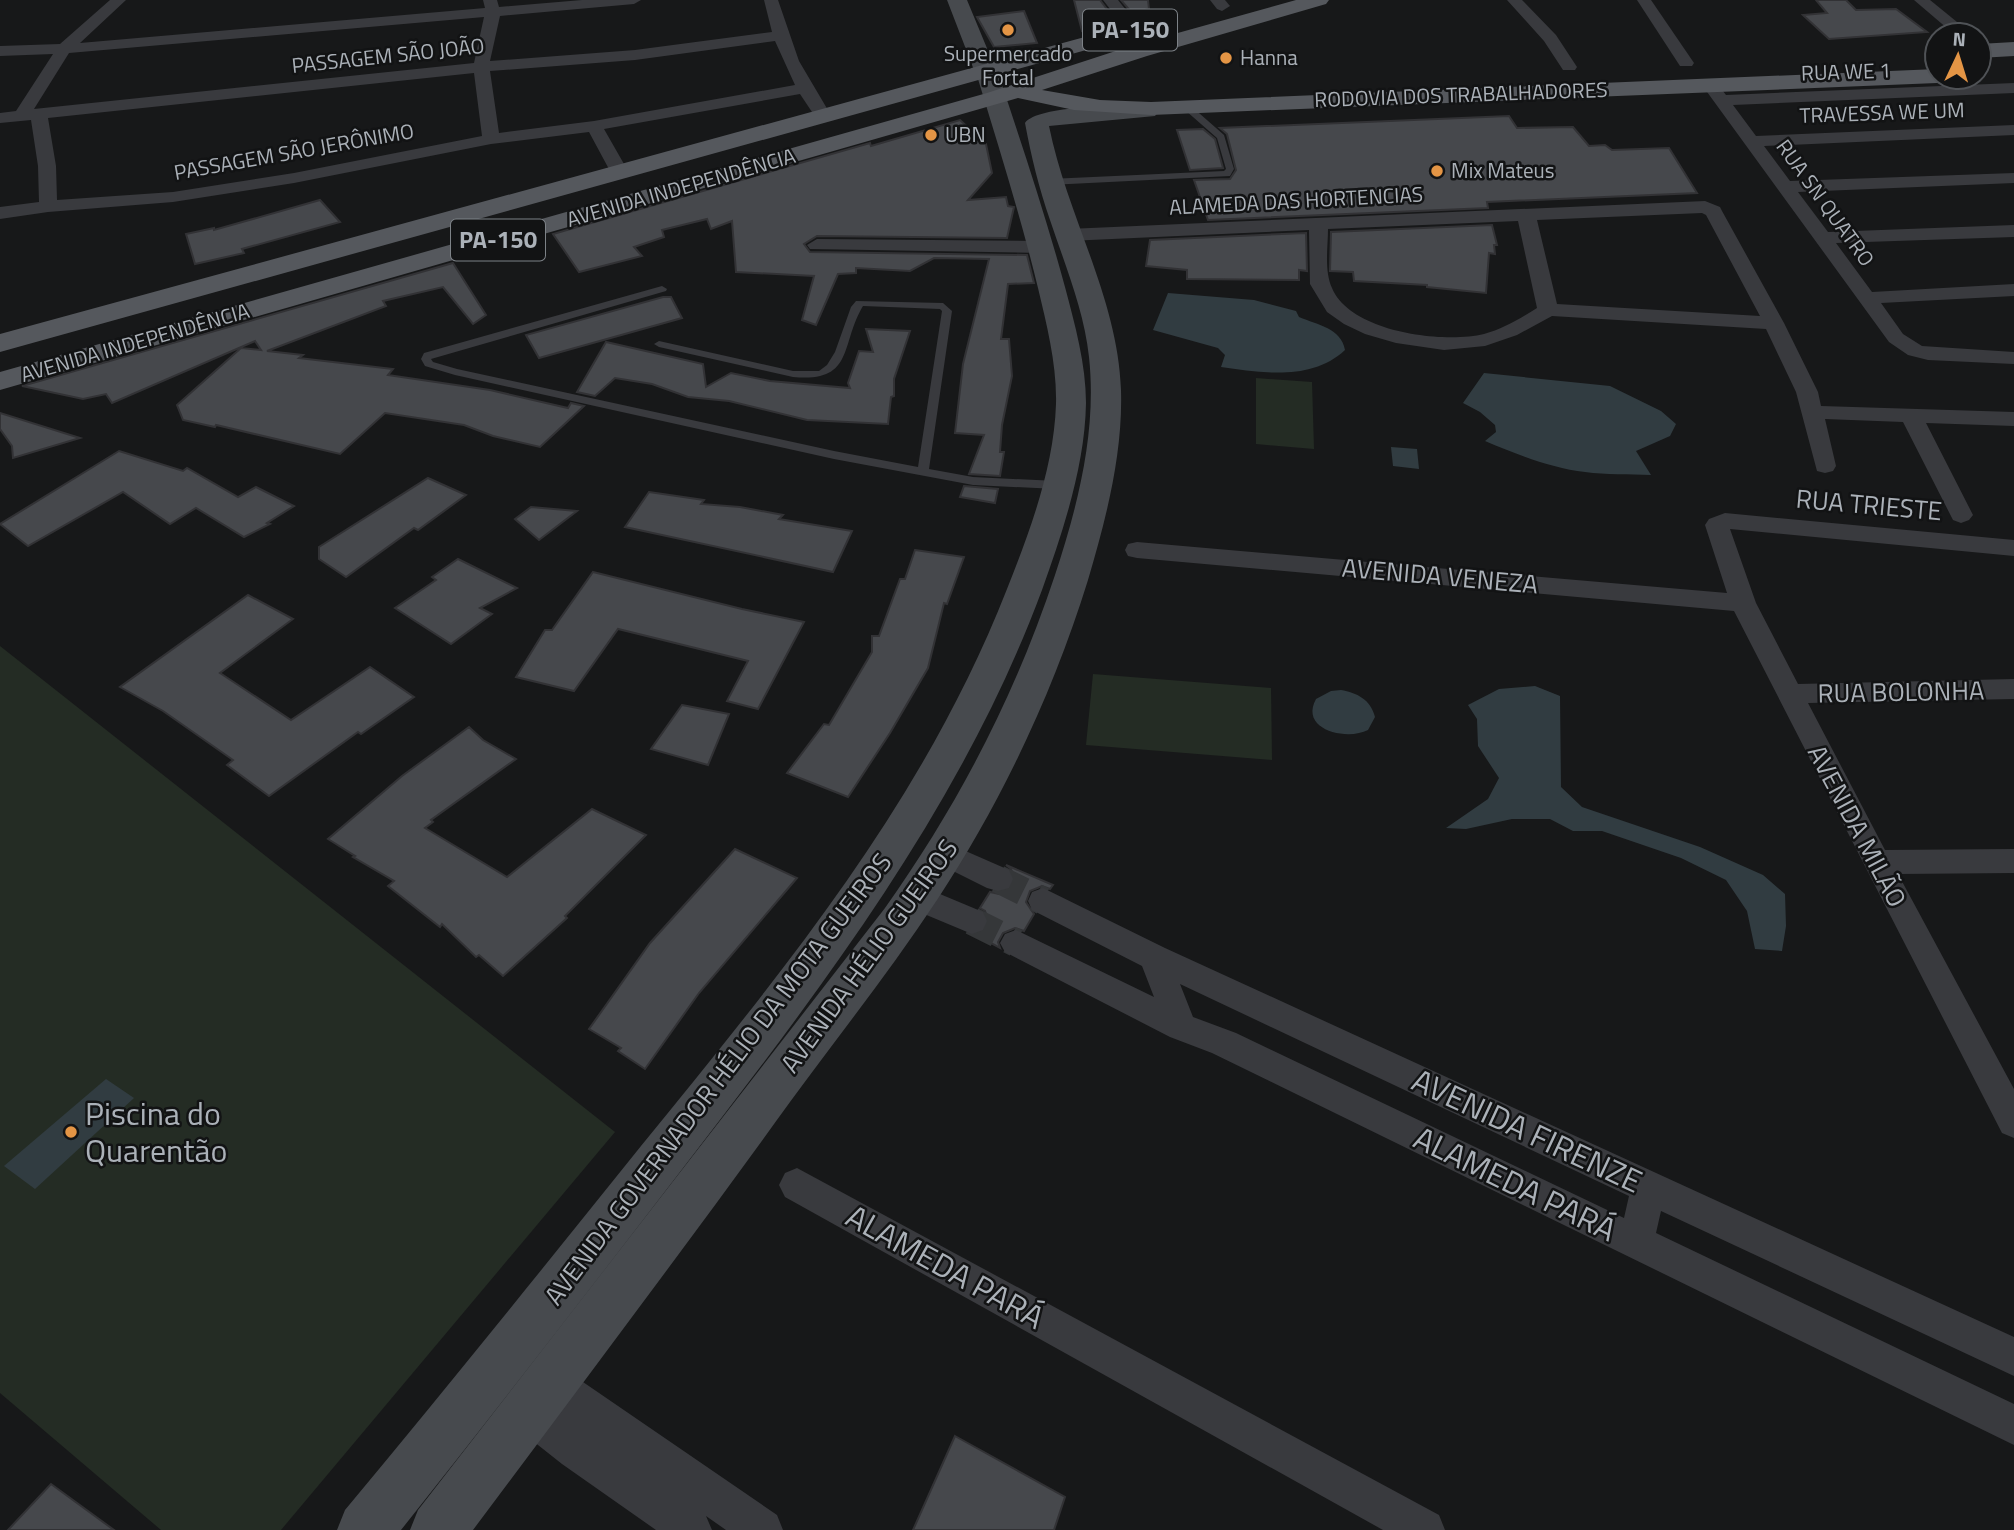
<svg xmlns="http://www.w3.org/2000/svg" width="2014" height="1530" viewBox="0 0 2014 1530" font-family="'Titillium Web',sans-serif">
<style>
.green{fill:#242c24}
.water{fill:#313c41}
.building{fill:#46484c;stroke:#323235;stroke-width:2}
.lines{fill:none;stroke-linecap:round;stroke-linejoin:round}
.minor-tunnel{stroke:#353739;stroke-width:28;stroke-dasharray:28 14;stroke-linecap:butt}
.service{fill:#393a3e;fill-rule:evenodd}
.minor{fill:#393a3e;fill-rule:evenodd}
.secondary{fill:#474a4e;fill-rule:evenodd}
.primary{fill:#55585d;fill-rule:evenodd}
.poi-dot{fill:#e49545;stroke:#121314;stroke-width:2.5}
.labels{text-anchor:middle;stroke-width:5;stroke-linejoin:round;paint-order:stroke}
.far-poi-label{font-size:21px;fill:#abb1b8;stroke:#121314;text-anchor:start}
.far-street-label{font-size:21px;fill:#abb1b8;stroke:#121314}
.shield{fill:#121314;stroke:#7d8287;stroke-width:2}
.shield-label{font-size:24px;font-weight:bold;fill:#abb1b8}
.street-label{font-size:26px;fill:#abb1b8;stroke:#121314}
.near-poi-label{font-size:32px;fill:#abb1b8;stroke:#121314;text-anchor:start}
.near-street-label{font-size:32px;fill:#abb1b8;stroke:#121314}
</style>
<rect width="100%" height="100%" fill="#171819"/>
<g class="green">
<polygon points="1256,378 1312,382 1314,449 1256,444"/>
<polygon points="0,646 615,1132 281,1530 161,1530 0,1393"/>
<polygon points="1093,674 1271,688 1272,760 1086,745"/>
</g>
<g class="water">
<path d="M 1168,293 L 1254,300 L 1296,311 L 1299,317 C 1318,325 1341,328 1345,350 C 1312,381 1263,373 1221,367 L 1225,355 L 1218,348 L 1153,330 Z"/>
<path d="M 1484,373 L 1610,386 L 1661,411 L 1676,424 L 1670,436 L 1636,451 L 1651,475 C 1629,474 1606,475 1585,472 C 1551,468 1516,454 1485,441 L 1496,432 L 1495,425 L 1480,412 L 1463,403 Z"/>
<polygon points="1391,447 1417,449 1419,469 1393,466"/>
<polygon points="1535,686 1560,696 1561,787 1582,807 1700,847 1763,875 1785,894 1786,926 1782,951 1755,949 1747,911 1726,880 1681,858 1602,831 1573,831 1550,819 1512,819 1466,829 1446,828 1488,799 1499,778 1478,746 1477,719 1468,705 1499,689"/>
<path d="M 1341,690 C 1357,693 1370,699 1375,717 L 1368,730 C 1347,741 1299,730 1316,699 L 1331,691 Z"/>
<polygon points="106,1079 134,1098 35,1189 4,1166"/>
</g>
<g class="building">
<polygon points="1074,0 1100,0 1118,24 1082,31"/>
<polygon points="1121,0 1148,0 1149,9 1132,13"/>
<polygon points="1816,0 1846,0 1856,10 1896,9 1927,32 1829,39 1803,15 1827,13"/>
<polygon points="1024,11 1037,43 994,47 977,17"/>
<polygon points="1509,116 1517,128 1573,127 1589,146 1605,145 1612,150 1669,148 1697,193 1487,202 1488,208 1208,220 1194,180 1230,179 1236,170 1227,134 1220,128"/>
<polygon points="960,120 986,144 992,173 968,200 1006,197 1008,206 1014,207 1007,238 817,236 804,244 810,252 1027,255 1034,283 1008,284 1001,339 1009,339 1012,376 1002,425 1000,452 1004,452 1000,476 969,474 984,435 955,433 963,364 989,259 934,258 910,271 856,268 856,273 838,274 816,325 802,320 814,276 736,272 732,221 711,229 707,219 662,230 664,237 634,247 642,256 579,272 553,234 870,143 871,146"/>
<polygon points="1203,129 1215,139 1223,168 1190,170 1177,130"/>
<polygon points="320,200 340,222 242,249 244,253 195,264 186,234 214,228 214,230"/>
<polygon points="1492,225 1497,245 1494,245 1495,254 1489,253 1486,293 1427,287 1427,285 1354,281 1353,272 1330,271 1331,232"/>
<polygon points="1306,233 1307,271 1299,270 1299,280 1187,279 1187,270 1146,266 1150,240"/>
<polygon points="453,263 486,315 473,324 443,287 383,301 386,306 267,351 303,355 299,358 393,369 388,375 490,390 568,408 571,403 584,406 540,447 493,436 464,425 385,413 340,454 216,425 215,427 183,420 177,405 241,348 261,350 255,341 112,403 106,394 83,399 22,386"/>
<polygon points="663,297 671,297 682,318 539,358 526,335"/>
<polygon points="866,329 910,331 894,379 894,396 891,397 888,424 807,420 729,401 688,397 652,384 615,378 595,396 577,392 606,342 703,364 706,387 731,373 770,381 850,388 848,383 859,351 873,352"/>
<polygon points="0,413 80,438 13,458 12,446 0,429"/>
<polygon points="119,451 183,471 187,468 238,497 256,487 294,506 267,523 270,524 244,537 196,508 170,524 123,492 28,546 0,524"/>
<polygon points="428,478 466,495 418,530 414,528 346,577 319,559 319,547"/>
<polygon points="964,486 998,489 995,503 960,497"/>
<polygon points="649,492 704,500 701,504 740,507 783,515 779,519 852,531 833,572 625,527"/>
<polygon points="531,507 577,511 539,540 515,519"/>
<polygon points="915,550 964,557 947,604 944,603 928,668 890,733 848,797 787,773 824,724 829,725 872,652 872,636 879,636 897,587 900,579 905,579"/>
<polygon points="458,559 517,588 480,608 492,614 451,644 395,608 436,580 432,577"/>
<polygon points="593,572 742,609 804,622 758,709 727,701 748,661 618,629 574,691 516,677 545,630 552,630"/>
<polygon points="248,595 293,619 220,673 291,720 370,667 414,697 361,734 358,732 269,796 227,765 233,760 163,711 120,687"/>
<polygon points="682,705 729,714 708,765 651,749"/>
<polygon points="469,727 483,740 516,759 431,820 433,822 425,828 507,877 592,809 646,835 565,916 567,918 503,976 479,955 476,957 442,924 440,927 388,886 394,881 353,857 355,856 328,839 402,776"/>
<polygon points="735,849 797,878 699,993 645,1069 618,1051 621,1048 589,1029 650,943"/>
<polygon points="1006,865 1053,885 1050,889 1042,886 1030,891 1026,902 1034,914 1024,931 1015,928 1003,933 998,942 1000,948 976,935 985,931 989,922 985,911 980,908 990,892 999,894 1010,891 1015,880 1011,869"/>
<polygon points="955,1436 1065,1497 1054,1530 913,1530"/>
<polygon points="51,1484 114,1530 8,1530"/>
</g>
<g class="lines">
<g class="minor-tunnel">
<polyline points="998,879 1043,901"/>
<polyline points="972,921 1016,943"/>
</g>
<g class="service">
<polygon points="1185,106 1191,106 1224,135 1234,169 1230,176 1049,185 1044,182 1049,179 1224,171 1226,169 1217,138 1185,110"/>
<path d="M 662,286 L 667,289 L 666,291 L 431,359 L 433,362 L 457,369 L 834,451 L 918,467 L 942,311 L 940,309 L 863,306 C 840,344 855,383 793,377 L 659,347 L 654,344 L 659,341 L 793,371 L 819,371 L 827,365 L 835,352 L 851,307 L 856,301 L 943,303 L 952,311 L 929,469 L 973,477 L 1057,481 L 1063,485 L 1057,489 L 973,485 L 834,459 L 455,375 L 425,366 L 421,359 L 424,353 Z"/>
</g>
<g class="minor">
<path d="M 110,0 L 126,0 L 80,43 L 485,8 L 483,0 L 497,0 L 499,7 L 582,0 L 641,0 L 634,4 L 500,16 L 490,61 L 635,50 L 772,32 L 764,0 L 778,0 L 799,61 L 832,117 L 830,121 L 818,121 L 800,94 L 604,129 L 628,171 L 619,176 L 610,171 L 589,132 L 491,144 L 294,183 L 173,202 L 48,212 L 0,219 L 0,207 L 39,202 L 38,166 L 31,120 L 0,123 L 0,113 L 16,111 L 53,54 L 0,56 L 0,46 L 60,44 ZM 484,17 L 474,63 L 34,109 L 69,53 ZM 775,41 L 795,85 L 594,121 L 499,133 L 490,71 L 635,60 ZM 474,73 L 482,136 L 294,173 L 173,192 L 57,200 L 56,166 L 48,118 Z"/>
<polygon points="1103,0 1118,0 1141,29 1138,32 1128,32"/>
<polygon points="1210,0 1225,0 1230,6 1222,11 1217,9"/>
<polygon points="1507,0 1522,0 1556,35 1577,67 1575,70 1563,70 1544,41"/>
<polygon points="1637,0 1651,0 1694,63 1692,66 1680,66"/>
<polygon points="1914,0 1930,0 1973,35 1955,35"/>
<polygon points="1710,80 1716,82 1726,95 2014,83 2014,93 1733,105 1756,136 2014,125 2014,135 1764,146 1790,181 2014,173 2014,183 1798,192 1828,232 2014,225 2014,237 1836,243 1872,292 2014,284 2014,296 1881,303 1903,334 1922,346 2014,352 2014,364 1928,360 1908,355 1889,342 1702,85"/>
<path d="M 1705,201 L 1720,207 L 1722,211 L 1784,323 L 1818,392 L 1821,406 L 2014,412 L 2014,426 L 1926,423 L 1973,515 L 1969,520 L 1961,523 L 1953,520 L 1903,422 L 1825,419 L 1836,466 L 1833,471 L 1825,473 L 1817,471 L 1796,392 L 1766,329 L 1552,316 L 1517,335 L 1485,346 L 1444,350 L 1396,343 L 1365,334 L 1344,324 L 1327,312 L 1310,284 L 1309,230 L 1068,241 L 1059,235 L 1068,229 ZM 1702,213 L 1706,215 L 1760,316 L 1557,304 L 1537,220 ZM 1518,221 L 1537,308 C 1521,318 1503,329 1484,334 C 1443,344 1350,332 1332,288 C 1324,270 1328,248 1328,229 Z"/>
<polygon points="817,239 1042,241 1052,247 1042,253 810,249 807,245"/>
<polygon points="1725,513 2014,540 2014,556 1730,529 1756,603 1798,684 2014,679 2014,699 1808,703 1885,850 2014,849 2014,873 1898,874 2014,1089 2014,1138 2002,1133 1734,611 1137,558 1128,556 1125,550 1128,544 1137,542 1727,593 1705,525 1709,519"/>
<polygon points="945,842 1009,870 1013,879 1009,888 998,891 987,888 935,862 930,854 935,846"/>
<polygon points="916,884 983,912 987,921 983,930 972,934 905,906 901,897 905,888"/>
<path d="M 1043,888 L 1165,948 L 2014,1337 L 2014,1376 L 1661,1211 L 1656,1233 L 2014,1404 L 2014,1445 L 1212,1053 L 1170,1037 L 1005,952 L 1000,943 L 1005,934 L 1016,930 L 1154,997 L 1142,966 L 1032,910 L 1028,901 L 1032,892 ZM 1180,984 L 1629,1196 L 1624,1218 L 1236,1033 L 1193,1017 Z"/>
<polygon points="797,1168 1439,1515 1445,1530 1383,1530 785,1197 779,1185 785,1173"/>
<polygon points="550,1364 564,1369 777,1515 783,1530 726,1530 706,1516 712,1530 656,1530 562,1464 514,1426 508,1412 514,1398 528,1392 536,1396 531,1383 536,1369"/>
</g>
<g class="secondary">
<path d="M 947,0 L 967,0 L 996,70 L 994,73 L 1000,79 C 1023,148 1046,217 1065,287 C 1075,325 1086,364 1086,403 C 1085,466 1063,531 1042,590 C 961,808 820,990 680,1172 C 588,1292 495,1412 401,1530 L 337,1530 L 345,1510 C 445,1390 543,1268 641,1146 C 784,970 923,803 1007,589 C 1030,531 1054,467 1056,404 C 1057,365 1047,326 1038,288 C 1021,218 999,148 978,79 L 980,75 L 974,70 Z"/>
<path d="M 1147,104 L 1155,106 L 1159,111 L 1155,116 L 1049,126 C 1067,216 1118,298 1121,390 C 1123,454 1106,519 1088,580 C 1053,693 1002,801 937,900 C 891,970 839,1035 790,1102 C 686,1246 579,1388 473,1530 L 410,1530 L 418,1510 L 885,908 C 958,805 1015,696 1055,575 C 1078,505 1097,431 1089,357 C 1084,310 1065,265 1050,220 C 1039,188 1031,156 1025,123 C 1038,105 1123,106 1147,104 Z"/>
</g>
<g class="primary">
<polygon points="1296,0 1329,0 1326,4 1147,56 1042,90 1100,100 1151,102 1937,69 1937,77 1947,77 1937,83 1151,115 1074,110 1018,98 0,390 0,372 987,93 1131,46"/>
<polygon points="1125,26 1133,27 1136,32 1133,37 0,352 0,334"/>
<polygon points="2014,42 2014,56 1979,58 1979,44"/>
</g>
</g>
<g class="poi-dot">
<circle cx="1008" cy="30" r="7"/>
<circle cx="1226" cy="58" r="7"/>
<circle cx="931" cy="135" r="7"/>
<circle cx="1437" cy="171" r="7"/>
<circle cx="71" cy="1132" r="7"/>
</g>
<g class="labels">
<g class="far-poi-label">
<text x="1008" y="61" text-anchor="middle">Supermercado<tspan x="1008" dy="24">Fortal</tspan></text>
<text x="1240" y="65">Hanna</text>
<text x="945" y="142">UBN</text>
<text x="1451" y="178">Mix Mateus</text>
</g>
<g class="far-street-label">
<text transform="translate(388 56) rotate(-6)" y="7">PASSAGEM SÃO JOÃO</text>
<text transform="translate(1846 72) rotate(-2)" y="7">RUA WE 1</text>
<text transform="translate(1461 95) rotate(-2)" y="7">RODOVIA DOS TRABALHADORES</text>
<text transform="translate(1882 113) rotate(-2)" y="7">TRAVESSA WE UM</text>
<text transform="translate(294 152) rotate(-10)" y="7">PASSAGEM SÃO JERÔNIMO</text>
<text transform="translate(681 188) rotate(-16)" y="7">AVENIDA INDEPENDÊNCIA</text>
<text transform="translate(1296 201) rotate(-3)" y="7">ALAMEDA DAS HORTENCIAS</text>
<text transform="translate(1825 203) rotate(54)" y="7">RUA SN QUATRO</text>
<text transform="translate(135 343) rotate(-16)" y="7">AVENIDA INDEPENDÊNCIA</text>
</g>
<g class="shield">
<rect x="1083" y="9.5" width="94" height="41" rx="5"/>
<rect x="451" y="219.5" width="94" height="41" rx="5"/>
</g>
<g class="shield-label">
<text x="1130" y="38">PA-150</text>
<text x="498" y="248">PA-150</text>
</g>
<g class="street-label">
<text transform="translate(1869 505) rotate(5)" y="9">RUA TRIESTE</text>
<text transform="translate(1440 576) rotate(5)" y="9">AVENIDA VENEZA</text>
<text transform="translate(1901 692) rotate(-1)" y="9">RUA BOLONHA</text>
<text transform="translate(1857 826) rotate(62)" y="9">AVENIDA MILÃO</text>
<text transform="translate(869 956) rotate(-54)" y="9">AVENIDA HÉLIO GUEIROS</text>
<text transform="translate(718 1079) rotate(-53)" y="9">AVENIDA GOVERNADOR HÉLIO DA MOTA GUEIROS</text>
</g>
<g class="near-poi-label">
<text x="85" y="1125">Piscina do<tspan x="85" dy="37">Quarentão</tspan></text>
</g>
<g class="near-street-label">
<text transform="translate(1527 1131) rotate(25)" y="11">AVENIDA FIRENZE</text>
<text transform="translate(1515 1184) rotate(26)" y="11">ALAMEDA PARÁ</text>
<text transform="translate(945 1267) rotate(29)" y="11">ALAMEDA PARÁ</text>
</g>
</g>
<g transform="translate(1958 56) rotate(4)"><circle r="33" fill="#121314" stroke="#4f5256" stroke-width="2"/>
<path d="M0-5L12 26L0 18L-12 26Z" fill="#e49545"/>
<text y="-10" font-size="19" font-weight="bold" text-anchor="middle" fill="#abb1b8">N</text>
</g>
</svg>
